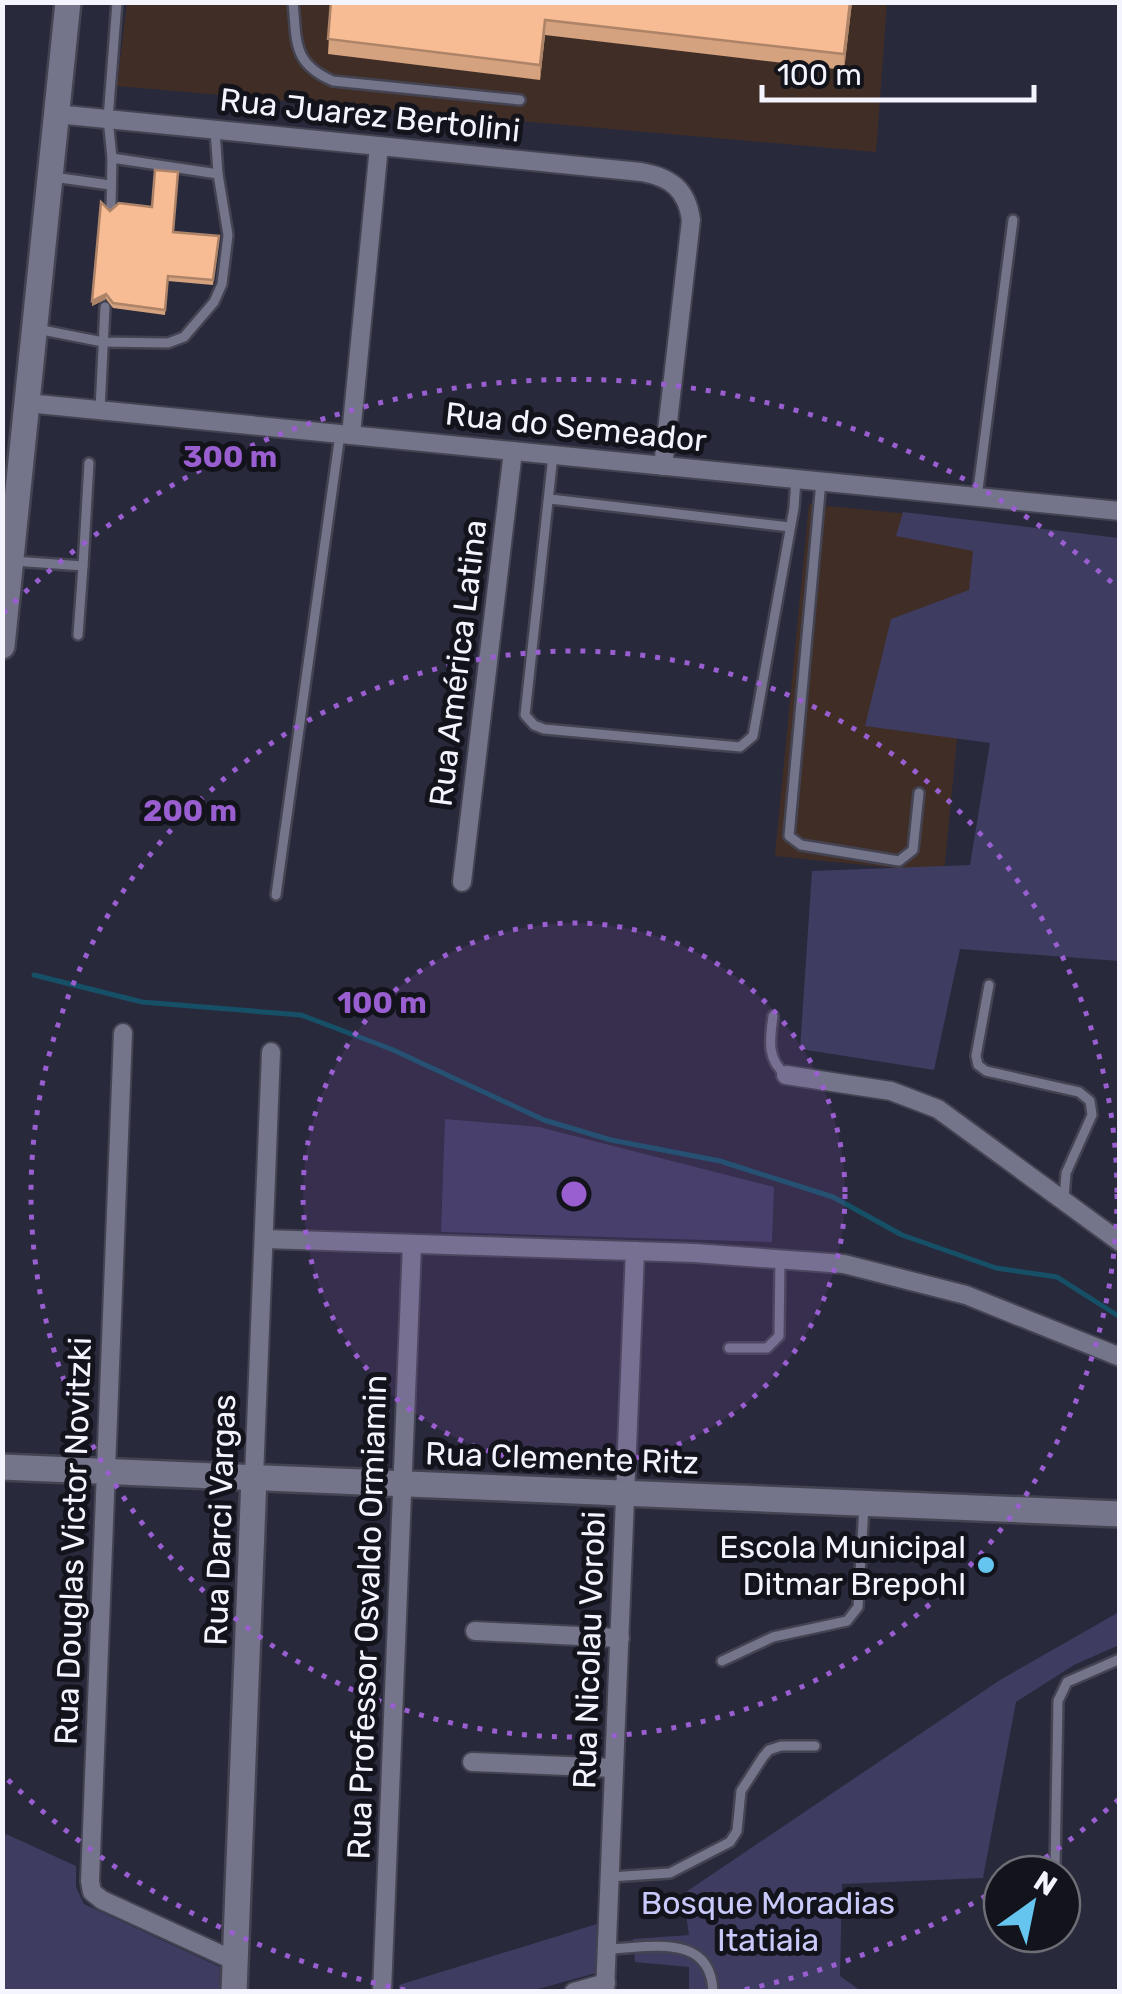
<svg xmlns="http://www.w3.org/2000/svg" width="1122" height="1994" viewBox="0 0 1122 1994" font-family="Rubik,sans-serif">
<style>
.industrial{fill:#402e26}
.green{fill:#3e3c60}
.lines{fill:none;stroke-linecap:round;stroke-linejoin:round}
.stream{stroke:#165067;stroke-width:5}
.lane-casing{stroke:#444352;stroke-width:14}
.street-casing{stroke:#444352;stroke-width:22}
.secondary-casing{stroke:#444352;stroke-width:30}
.lane{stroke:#74748a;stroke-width:9}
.street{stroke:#74748a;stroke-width:18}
.secondary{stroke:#74748a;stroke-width:25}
.wall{fill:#d5a27f}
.shaded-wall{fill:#ae8468}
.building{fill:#f8bc94;stroke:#ae8468;stroke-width:2.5}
.ring{fill:none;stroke:#995ecf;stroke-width:5;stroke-dasharray:5 10}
.poi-dot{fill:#65c5ee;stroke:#13131b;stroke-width:4}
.labels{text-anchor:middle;stroke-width:10;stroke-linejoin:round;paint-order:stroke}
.street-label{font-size:32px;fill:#f4f4fe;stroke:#13131b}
.poi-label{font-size:32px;fill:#f4f4fe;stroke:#13131b;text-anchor:end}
.park-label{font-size:32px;fill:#c9c9fb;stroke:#13131b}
.centre{fill:#995ecf;stroke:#13131b;stroke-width:5}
.ring-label{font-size:30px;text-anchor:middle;font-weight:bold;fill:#995ecf;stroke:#13131b;stroke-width:10;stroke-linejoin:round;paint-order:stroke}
</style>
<rect width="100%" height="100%" fill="#29293c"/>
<g class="industrial">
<polygon points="127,3 887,3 876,152 117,86"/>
<polygon points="809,504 978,521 944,873 775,856"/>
</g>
<g class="green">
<polygon points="903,512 1119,538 1119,961 960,949 934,1070 800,1049 812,871 970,865 990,743 865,726 891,619 969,590 973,551 896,536"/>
<polygon points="445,1119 539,1127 774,1187 772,1242 441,1232"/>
<polygon points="1119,1612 1119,1645 1074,1665 1016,1702 983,1878 842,1884 840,1976 861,1991 689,1991 689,1967 635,1962 633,1939 689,1935 683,1894 1000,1680"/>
<polygon points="6,1834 76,1866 76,1887 84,1904 220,1967 219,1991 7,1991 2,1985 2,1840"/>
<polygon points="600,1923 596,1973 531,1991 399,1992 399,1985"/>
</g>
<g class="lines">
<polyline class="stream" points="34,975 142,1002 301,1015 391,1049 544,1120 611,1140 720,1161 833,1197 902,1235 996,1268 1057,1277 1120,1317"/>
<g class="lane-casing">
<g id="lane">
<path d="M 293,2 C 297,42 292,63 333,81 L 520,100"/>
<polyline points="112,158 108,119 117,2"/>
<polyline points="53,177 110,185"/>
<polyline points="111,208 112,158 218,174 215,130"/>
<polyline points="37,329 103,342 168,343 184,337 214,302 222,284 228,235 218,174"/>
<polyline points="100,410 105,307"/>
<polyline points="553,455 525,715 534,725 544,729 740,747 753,736 794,508 796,479"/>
<polyline points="821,481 789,836 801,845 899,861 913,850 919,793"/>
<polyline points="977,497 1013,220"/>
<polyline points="550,499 790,527"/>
<polyline points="14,561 83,566 89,463"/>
<polyline points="78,635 83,566"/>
<polyline points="276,895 340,434"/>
<polyline points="989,985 976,1056 978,1065 986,1071 1079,1092 1090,1101 1092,1115 1066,1173 1064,1198"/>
<path d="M 773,1016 C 770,1039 766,1059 786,1075"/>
<polyline points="729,1348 767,1348 779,1336 780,1260"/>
<polyline points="722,1661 773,1637 847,1621 858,1607 864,1506"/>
<polyline points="1055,1868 1058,1701 1067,1682 1120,1659"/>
<polyline points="610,1877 670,1873 730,1842 737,1831 741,1791 763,1757 769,1750 781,1746 815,1746"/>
<path d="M 607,1949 C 650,1948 711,1932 713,1992"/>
</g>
</g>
<g class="street-casing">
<g id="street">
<path d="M 56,114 L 641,172 C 670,177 687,189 691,220 L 663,466"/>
<polyline points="27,403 1120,511"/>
<polyline points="351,435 379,146"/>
<polyline points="462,882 513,451"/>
<polyline points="123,1033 90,1881 92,1892 102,1900 235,1961"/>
<polyline points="786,1075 891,1091 938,1109 1120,1242"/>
<polyline points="264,1239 694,1253 844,1264 966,1295 1120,1357"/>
<polyline points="254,1477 271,1052"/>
<polyline points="475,1631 620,1638"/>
<polyline points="472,1762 614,1768"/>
<polyline points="382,1992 412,1244"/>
<polyline points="574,1992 606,1983"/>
<polyline points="605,1992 635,1251"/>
</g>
</g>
<g class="secondary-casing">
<g id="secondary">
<polyline points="2,646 68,2"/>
<polyline points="2,1467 1120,1514"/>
<polyline points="234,1992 254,1477"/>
</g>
</g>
<use href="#lane" class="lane"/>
<use href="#street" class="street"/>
<use href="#secondary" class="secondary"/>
</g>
<g class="wall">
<polygon points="331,2 852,2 844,70 545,35 540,80 328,54"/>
<polygon points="110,211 173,232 219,241 213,285 168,281 165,315 113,308 106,299 92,306"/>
</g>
<g class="shaded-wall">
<polygon points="850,2 852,2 844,70 844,54"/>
<polygon points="545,20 545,35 540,80 540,65"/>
<polygon points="106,294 106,299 92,306 92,301"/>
</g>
<g class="building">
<polygon points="331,2 850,2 844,54 545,20 540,65 328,39"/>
<polygon points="155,170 178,172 173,232 219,236 213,280 168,276 165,310 113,303 106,294 92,301 101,202 110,211 119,203 152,207"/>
</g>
<circle cx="574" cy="1194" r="271" fill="#995ecf" fill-opacity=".12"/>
<g class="ring">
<circle cx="574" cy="1194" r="271"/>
<circle cx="574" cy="1194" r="543"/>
<path d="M1119 1799A814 814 0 0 1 1023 1873M999 1888A814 814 0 0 1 743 1990M405 1990A814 814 0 0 1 3 1775M3 613A814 814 0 0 1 1119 589"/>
</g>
<circle class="poi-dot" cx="986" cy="1565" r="10"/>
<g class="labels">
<g class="street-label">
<text transform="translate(370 115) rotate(6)" y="11">Rua Juarez Bertolini</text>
<text transform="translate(576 427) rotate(6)" y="11">Rua do Semeador</text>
<text transform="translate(458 663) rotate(-83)" y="11">Rua América Latina</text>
<text transform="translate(562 1458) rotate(2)" y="11">Rua Clemente Ritz</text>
<text transform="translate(220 1520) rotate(-88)" y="11">Rua Darci Vargas</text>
<text transform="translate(73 1541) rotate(-88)" y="11">Rua Douglas Victor Novitzki</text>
<text transform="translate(367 1617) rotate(-88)" y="11">Rua Professor Osvaldo Ormiamin</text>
<text transform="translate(589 1650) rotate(-88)" y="11">Rua Nicolau Vorobi</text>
</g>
<g class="poi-label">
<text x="966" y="1558">Escola Municipal<tspan x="966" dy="37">Ditmar Brepohl</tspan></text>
</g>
<g class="park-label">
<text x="768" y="1914">Bosque Moradias<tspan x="768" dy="37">Itatiaia</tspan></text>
</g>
</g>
<circle cx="574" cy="1194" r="15" class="centre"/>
<g class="ring-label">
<text x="230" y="467">300 m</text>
<text x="190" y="821">200 m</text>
<text x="382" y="1013">100 m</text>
</g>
<rect width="1122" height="1994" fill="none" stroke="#f4f4fe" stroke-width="10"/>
<g transform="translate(1032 1904) rotate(33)"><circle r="48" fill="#13131b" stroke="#6d6d76" stroke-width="2.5"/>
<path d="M0-8L18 38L0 25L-18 38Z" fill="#65c5ee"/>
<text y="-15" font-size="28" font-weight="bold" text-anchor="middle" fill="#f4f4fe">N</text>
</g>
<path d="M762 85v15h272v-15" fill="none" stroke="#f4f4fe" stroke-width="5"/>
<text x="777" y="85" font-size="30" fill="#f4f4fe" stroke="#13131b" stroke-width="8" paint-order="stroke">100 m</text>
</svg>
